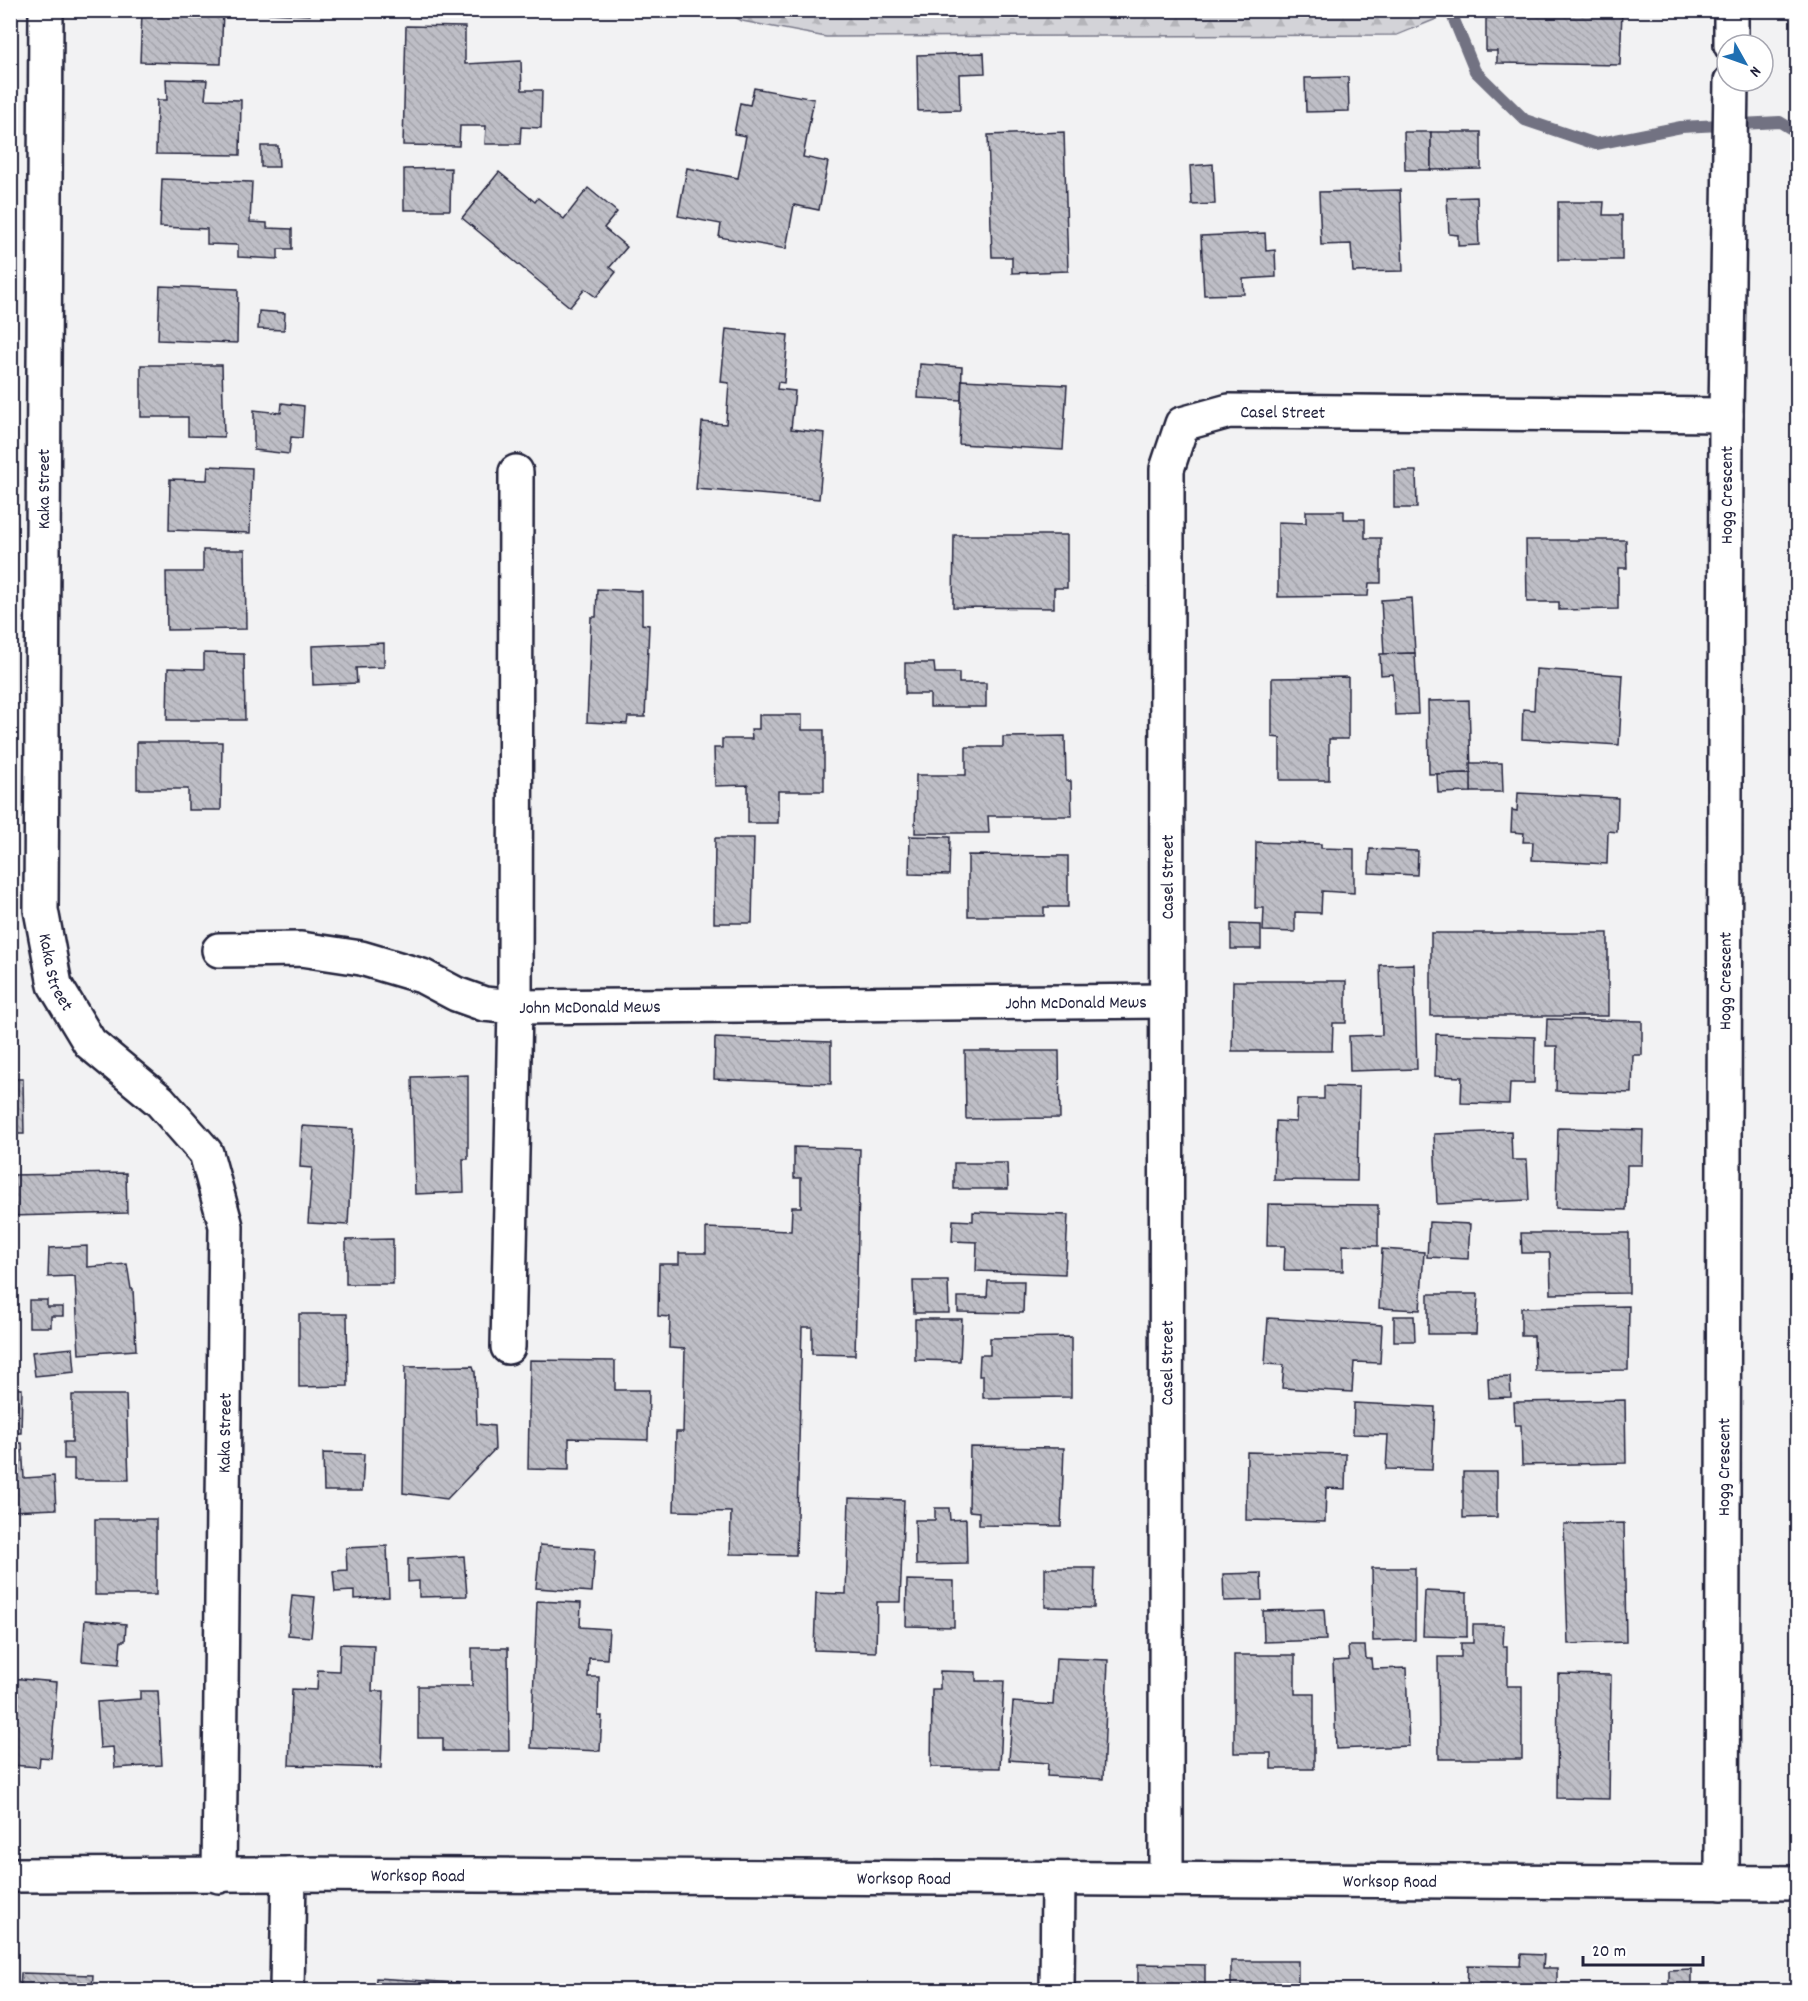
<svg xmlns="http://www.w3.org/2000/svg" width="1808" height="2001" viewBox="0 0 1808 2001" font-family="Dekko,sans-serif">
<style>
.forest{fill:url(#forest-firs);stroke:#7a7a8a;stroke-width:1.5}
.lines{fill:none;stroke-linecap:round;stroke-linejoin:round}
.stream{stroke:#727282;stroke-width:12}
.building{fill:url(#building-back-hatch);stroke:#22223b;stroke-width:1.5}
.street-casing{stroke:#22223b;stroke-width:38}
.secondary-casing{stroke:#22223b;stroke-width:38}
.street{stroke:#fff;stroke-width:33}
.secondary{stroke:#fff;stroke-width:33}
.labels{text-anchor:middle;stroke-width:4.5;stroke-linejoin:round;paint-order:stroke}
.street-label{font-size:18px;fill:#22223b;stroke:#fff}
</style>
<defs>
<pattern id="forest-firs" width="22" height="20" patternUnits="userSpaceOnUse" patternTransform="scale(1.5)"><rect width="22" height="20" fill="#d3d3d8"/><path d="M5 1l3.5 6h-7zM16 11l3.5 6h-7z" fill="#b5b5ba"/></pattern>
<pattern id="building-back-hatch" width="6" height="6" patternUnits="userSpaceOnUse" patternTransform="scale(1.5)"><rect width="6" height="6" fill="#bebec6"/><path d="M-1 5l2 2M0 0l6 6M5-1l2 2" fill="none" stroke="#a3a3ab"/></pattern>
</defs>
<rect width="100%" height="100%" fill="#f2f2f3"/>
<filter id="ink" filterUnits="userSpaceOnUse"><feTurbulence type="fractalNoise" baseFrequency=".0167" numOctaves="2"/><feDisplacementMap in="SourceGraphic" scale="12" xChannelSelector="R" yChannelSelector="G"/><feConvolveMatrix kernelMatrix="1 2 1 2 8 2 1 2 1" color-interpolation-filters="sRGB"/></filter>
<g filter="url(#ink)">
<polygon class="forest" points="724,11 1456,11 1397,35 826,37 742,21"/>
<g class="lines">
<polyline class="stream" points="1450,10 1475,71 1525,120 1596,144 1681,127 1780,122 1798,133"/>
</g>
<g class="building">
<polygon points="190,10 223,10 221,64 140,62 142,13 190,14"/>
<polygon points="269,10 310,10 310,15 269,13"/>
<polygon points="1502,10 1622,10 1620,65 1497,63 1497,51 1486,51 1486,18 1502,18"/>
<polygon points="406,26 465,27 465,64 521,61 522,90 542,90 541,128 521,127 520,144 485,144 486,126 460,126 459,146 403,145"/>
<polygon points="984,53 985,73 959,74 960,110 918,111 917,55"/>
<polygon points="1348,77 1349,111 1306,112 1305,78"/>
<polygon points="166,79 207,80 205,99 241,100 240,155 156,154 157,100 167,100"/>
<polygon points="754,88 814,99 803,157 828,162 819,210 794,205 786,249 719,237 721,224 678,216 687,168 738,178 746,136 734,134 740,103 750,105"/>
<polygon points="1064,132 1068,271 1012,273 1012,257 992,257 988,135"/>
<polygon points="1404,132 1431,132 1431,170 1405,170"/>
<polygon points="1431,132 1481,132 1481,169 1431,170"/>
<polygon points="261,146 278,146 279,167 261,167"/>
<polygon points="1213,164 1215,204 1192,205 1190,166"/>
<polygon points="451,168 450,210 404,210 404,169"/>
<polygon points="499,172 535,202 538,198 564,219 588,188 617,212 604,228 627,247 610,267 616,272 596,297 585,289 570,307 462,218"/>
<polygon points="162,179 252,182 250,222 267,223 267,228 292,229 292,249 278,249 278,259 238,257 238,245 207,244 207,229 160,227"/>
<polygon points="1400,190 1403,271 1353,272 1351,244 1321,245 1319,192"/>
<polygon points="1477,197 1479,245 1458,246 1458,235 1449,234 1447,198"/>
<polygon points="1558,202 1604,202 1603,215 1622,215 1622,260 1558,260"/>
<polygon points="1265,233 1266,251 1275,250 1276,277 1243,279 1244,294 1204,295 1201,236"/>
<polygon points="160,286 238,289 237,343 158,340"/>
<polygon points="259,311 285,313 284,330 258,329"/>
<polygon points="726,329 788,335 784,383 778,382 777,389 795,391 791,429 825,433 819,499 696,489 702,422 726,424 729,383 721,382"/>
<polygon points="920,364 962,367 961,400 918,398"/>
<polygon points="141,365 222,365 224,437 188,436 188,417 141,417"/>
<polygon points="962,380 1067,385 1063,450 959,444"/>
<polygon points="282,403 304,406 302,438 291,437 289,454 254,450 254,410 281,413"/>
<polygon points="208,466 252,468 250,533 169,530 170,479 207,480"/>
<polygon points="1394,471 1416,471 1417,508 1394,508"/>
<polygon points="1306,511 1344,511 1344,519 1365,519 1365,538 1381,538 1381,583 1369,583 1368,596 1278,597 1278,522 1306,523"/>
<polygon points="954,535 1067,535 1067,588 1054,588 1054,608 953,607"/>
<polygon points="1526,540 1626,540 1627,568 1618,568 1618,609 1559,610 1559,602 1527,602"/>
<polygon points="203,550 245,550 246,629 167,630 166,572 203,572"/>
<polygon points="597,589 642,591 642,624 649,625 645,717 628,717 627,724 587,722 591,617 596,617"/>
<polygon points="1412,598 1415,653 1384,654 1381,600"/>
<polygon points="384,643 384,667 356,668 357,683 313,685 312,646"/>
<polygon points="204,653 244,654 245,720 167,720 168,668 204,669"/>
<polygon points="1415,653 1418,714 1395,715 1393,674 1381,675 1380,654"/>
<polygon points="905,663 934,663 935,673 959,673 959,683 986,683 986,707 930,707 930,694 905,694"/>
<polygon points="1536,669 1623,675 1619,745 1522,739 1523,709 1534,710"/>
<polygon points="1348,677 1348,739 1329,739 1329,780 1280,780 1280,738 1272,737 1272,678"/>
<polygon points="1469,700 1471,773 1429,774 1428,701"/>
<polygon points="759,715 802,715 802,730 824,730 824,791 778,791 778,823 748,823 748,785 715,786 714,748 722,748 722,739 752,739 751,729 759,729"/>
<polygon points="1065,736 1066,781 1071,781 1072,816 988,816 989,833 915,833 916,775 966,775 966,747 1003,747 1003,737"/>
<polygon points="137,742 222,742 221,810 188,810 188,789 137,789"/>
<polygon points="1470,763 1502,763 1503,792 1471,792"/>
<polygon points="1471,773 1471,792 1438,793 1437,774"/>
<polygon points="1518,793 1618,798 1617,832 1608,831 1607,864 1532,860 1533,842 1523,842 1524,833 1511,832 1512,810 1517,811"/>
<polygon points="910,836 950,837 949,875 909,874"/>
<polygon points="715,838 754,838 752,923 714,923"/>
<polygon points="1256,842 1321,844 1321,848 1354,849 1354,893 1322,891 1321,913 1295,912 1295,932 1263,931 1264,908 1255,908"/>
<polygon points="1370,849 1418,851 1417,875 1369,873"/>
<polygon points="968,855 1068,856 1068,907 1044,907 1044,916 968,916"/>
<polygon points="1231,924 1261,925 1261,949 1231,949"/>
<rect x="1431" y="933" width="177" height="83"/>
<polygon points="1414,964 1417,1069 1350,1071 1349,1036 1382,1035 1380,965"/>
<polygon points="1233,981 1346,981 1346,1023 1333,1023 1332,1051 1232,1051"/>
<polygon points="1547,1019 1642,1021 1642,1055 1633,1055 1632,1093 1556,1091 1557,1046 1546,1046"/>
<polygon points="1436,1034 1535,1037 1534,1083 1510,1083 1509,1104 1461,1103 1462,1077 1435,1076"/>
<polygon points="715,1038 831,1042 831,1084 714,1079"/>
<polygon points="965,1051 1059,1051 1060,1118 966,1119"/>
<polygon points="468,1075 468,1159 463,1159 464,1192 415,1194 412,1077"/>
<polygon points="10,1079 23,1079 24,1134 10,1134"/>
<polygon points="1324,1086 1359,1087 1357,1181 1274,1180 1276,1121 1296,1122 1297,1099 1324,1099"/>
<polygon points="302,1126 353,1129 348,1225 308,1223 312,1168 300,1167"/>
<polygon points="1558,1128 1643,1130 1642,1165 1627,1165 1626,1210 1556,1208"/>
<polygon points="1511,1131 1512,1160 1527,1160 1529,1200 1437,1204 1434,1134"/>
<polygon points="794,1147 860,1149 855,1355 812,1354 812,1327 802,1327 796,1555 730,1554 731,1512 674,1511 676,1432 683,1432 685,1349 669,1348 670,1317 658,1316 659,1264 679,1264 679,1253 706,1253 706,1228 791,1231 792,1207 801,1207 801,1178 794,1178"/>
<polygon points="954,1163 1007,1163 1008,1189 954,1189"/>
<polygon points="126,1173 127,1213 10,1216 10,1175"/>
<polygon points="1268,1204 1378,1205 1378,1246 1343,1245 1343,1271 1284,1270 1285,1246 1267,1246"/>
<polygon points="973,1212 1068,1215 1065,1274 976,1271 977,1242 952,1241 953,1220 973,1221"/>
<polygon points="1429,1222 1470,1224 1468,1259 1427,1257"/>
<polygon points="1521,1233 1629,1233 1629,1293 1551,1294 1550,1253 1522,1253"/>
<polygon points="393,1239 393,1284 346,1284 346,1240"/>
<polygon points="87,1246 87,1267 127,1264 131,1289 133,1289 136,1350 79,1354 75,1276 48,1277 49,1248"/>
<polygon points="1382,1249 1424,1252 1420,1310 1379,1308"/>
<polygon points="913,1281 948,1281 949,1313 914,1313"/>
<polygon points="988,1281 1024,1281 1023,1313 958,1312 958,1297 987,1297"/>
<polygon points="1428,1294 1478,1294 1476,1334 1428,1334"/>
<polygon points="29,1300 47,1300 47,1307 63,1307 63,1316 51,1316 51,1327 29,1327"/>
<polygon points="1629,1306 1628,1370 1535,1371 1534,1336 1521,1336 1521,1308"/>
<polygon points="299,1314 347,1314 348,1386 299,1387"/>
<polygon points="1394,1316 1414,1316 1415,1341 1394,1341"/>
<polygon points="1268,1318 1382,1325 1380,1363 1354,1362 1352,1392 1282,1388 1284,1365 1265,1364"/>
<polygon points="915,1319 962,1319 960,1361 915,1360"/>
<polygon points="1071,1337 1071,1397 983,1398 983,1376 979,1376 980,1355 990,1355 990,1338"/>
<polygon points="73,1348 75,1372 35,1376 32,1352"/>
<polygon points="530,1360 615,1361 615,1390 649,1390 648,1440 569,1438 569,1470 528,1469"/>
<polygon points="473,1366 475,1372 477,1424 494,1426 495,1449 447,1499 403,1493 405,1367"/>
<polygon points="1510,1377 1511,1397 1489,1398 1488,1378"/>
<polygon points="10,1388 22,1389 21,1433 10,1433"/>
<polygon points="72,1395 126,1395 129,1480 74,1480 74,1459 64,1459 64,1442 72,1442"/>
<polygon points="1625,1400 1626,1463 1522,1465 1521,1425 1515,1425 1514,1402"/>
<polygon points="1354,1403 1435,1407 1432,1470 1386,1469 1388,1435 1353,1434"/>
<polygon points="10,1443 22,1443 24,1478 54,1476 56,1509 10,1511"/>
<polygon points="970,1447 1064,1448 1061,1526 979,1525 979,1512 969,1511"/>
<polygon points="1247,1452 1346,1454 1345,1489 1326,1488 1325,1522 1246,1520"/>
<polygon points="323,1453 364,1454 362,1491 324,1491"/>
<polygon points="1463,1472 1497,1472 1497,1517 1463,1518"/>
<polygon points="849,1498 904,1500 900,1602 877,1602 876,1652 814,1650 816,1593 846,1594"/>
<polygon points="935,1508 949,1508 950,1520 966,1519 967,1564 916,1565 915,1520 935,1520"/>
<rect x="95" y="1519" width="61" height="76"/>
<polygon points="1624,1523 1626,1642 1568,1644 1564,1524"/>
<polygon points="540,1545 595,1549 592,1592 536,1588"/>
<polygon points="387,1546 389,1597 354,1599 354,1591 335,1592 333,1571 347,1570 346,1548"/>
<polygon points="464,1556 467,1596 419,1597 419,1581 408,1582 408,1559"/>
<polygon points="1045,1568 1095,1568 1094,1608 1045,1607"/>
<polygon points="1372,1568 1415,1568 1415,1640 1373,1641"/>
<polygon points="1261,1573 1262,1600 1224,1601 1223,1574"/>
<polygon points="907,1580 954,1581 954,1627 906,1626"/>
<polygon points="1425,1591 1467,1593 1467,1637 1423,1636"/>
<polygon points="292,1595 315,1597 311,1637 288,1635"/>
<polygon points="537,1601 581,1603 580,1627 609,1629 607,1659 589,1658 588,1677 599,1677 598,1716 602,1716 600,1751 531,1748"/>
<polygon points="1324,1609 1326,1640 1264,1642 1263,1611"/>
<polygon points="85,1620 126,1624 125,1641 121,1641 119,1664 82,1661"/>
<polygon points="1473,1625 1504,1625 1503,1646 1507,1646 1507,1686 1522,1686 1522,1759 1439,1759 1438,1657 1461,1657 1461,1643 1473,1643"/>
<polygon points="340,1644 374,1645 372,1691 384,1691 381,1768 289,1765 292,1689 317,1690 318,1670 339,1671"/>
<polygon points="1348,1646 1365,1646 1366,1659 1371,1659 1372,1669 1406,1668 1409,1746 1336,1749 1333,1661 1349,1660"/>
<polygon points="472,1648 508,1648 509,1751 443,1751 443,1738 418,1738 418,1686 472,1686"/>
<polygon points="1234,1655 1295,1655 1295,1694 1314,1694 1314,1769 1271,1769 1271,1753 1234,1753"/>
<polygon points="1056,1658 1108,1660 1103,1779 1047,1776 1048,1763 1009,1760 1013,1702 1053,1705"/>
<polygon points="940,1671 976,1672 976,1681 1004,1681 1000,1768 931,1767 932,1689 940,1689"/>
<polygon points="1558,1674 1611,1675 1609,1799 1557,1798"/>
<polygon points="10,1678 57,1682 51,1758 40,1757 39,1767 10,1765"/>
<polygon points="140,1691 158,1691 162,1765 115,1768 113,1747 100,1748 97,1702 140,1699"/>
<polygon points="1521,1954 1544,1955 1543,1968 1557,1968 1557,1990 1467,1990 1468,1965 1520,1966"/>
<rect x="1231" y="1961" width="67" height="29"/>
<polygon points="1138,1964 1205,1965 1205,1990 1138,1990"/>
<polygon points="1691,1969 1691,1990 1669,1990 1669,1970"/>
<polygon points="21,1973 93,1975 92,1990 20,1990"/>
<polygon points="376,1978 457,1983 456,1990 375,1990"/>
</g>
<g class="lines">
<g class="street-casing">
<g id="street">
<path id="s1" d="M 46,10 L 41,910 L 55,985 L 90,1043 L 160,1101 L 206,1153 L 226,1226 L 219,1876"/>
<polyline points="1731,45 1731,10"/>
<path id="s2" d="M 516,472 L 515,1007 L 1166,1001"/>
<polyline points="219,950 301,949 361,958 422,976 456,994 484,1004 515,1007 508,1347"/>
<path id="s3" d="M 1166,1879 L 1167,469 L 1182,424 L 1229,411 L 1726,415"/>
<path id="s4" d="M 1722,1883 L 1726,415 L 1731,81"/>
<polyline points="287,1990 289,1874"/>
<polyline points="1057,1990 1058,1880"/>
</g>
</g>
<g class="secondary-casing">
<g id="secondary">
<path id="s5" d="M 10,1875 L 289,1874 L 1798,1883"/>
</g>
</g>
<use href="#street" class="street"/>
<use href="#secondary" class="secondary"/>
</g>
</g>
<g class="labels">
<g class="street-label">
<text dy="6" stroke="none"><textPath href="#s3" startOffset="1560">Casel Street</textPath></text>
<text transform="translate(43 489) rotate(-90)" y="6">Kaka Street</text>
<text dy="6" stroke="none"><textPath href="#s4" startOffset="1388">Hogg Crescent</textPath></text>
<text dy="6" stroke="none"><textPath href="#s3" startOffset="1002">Casel Street</textPath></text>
<text dy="6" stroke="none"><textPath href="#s1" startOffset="964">Kaka Street</textPath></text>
<text dy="6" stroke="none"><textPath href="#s4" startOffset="902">Hogg Crescent</textPath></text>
<text dy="6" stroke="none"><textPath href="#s2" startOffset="1096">John McDonald Mews</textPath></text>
<text dy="6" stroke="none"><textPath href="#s2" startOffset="610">John McDonald Mews</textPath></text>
<text dy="6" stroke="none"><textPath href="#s3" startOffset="516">Casel Street</textPath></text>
<text transform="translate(224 1433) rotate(-89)" y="6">Kaka Street</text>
<text dy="6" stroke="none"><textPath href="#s4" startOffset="416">Hogg Crescent</textPath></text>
<text dy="6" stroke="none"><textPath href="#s5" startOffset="408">Worksop Road</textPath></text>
<text dy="6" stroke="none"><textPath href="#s5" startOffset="894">Worksop Road</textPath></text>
<text dy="6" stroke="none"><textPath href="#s5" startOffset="1380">Worksop Road</textPath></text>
</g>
</g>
<rect width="1808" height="2001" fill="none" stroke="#fff" stroke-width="36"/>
<rect x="18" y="18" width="1772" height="1965" fill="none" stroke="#22223b" stroke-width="2" filter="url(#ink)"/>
<g transform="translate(1745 63) rotate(130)"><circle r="28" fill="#ffffff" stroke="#a7a7b1" stroke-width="1.5"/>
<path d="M0-4.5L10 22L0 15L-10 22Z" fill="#1f6fb2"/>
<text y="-9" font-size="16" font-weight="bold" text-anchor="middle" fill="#22223b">N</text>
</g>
<path d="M1583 1956v9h120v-9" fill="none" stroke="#22223b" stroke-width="3"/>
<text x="1592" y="1956" font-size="18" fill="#22223b" stroke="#ffffff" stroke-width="4.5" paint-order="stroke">20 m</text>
</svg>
